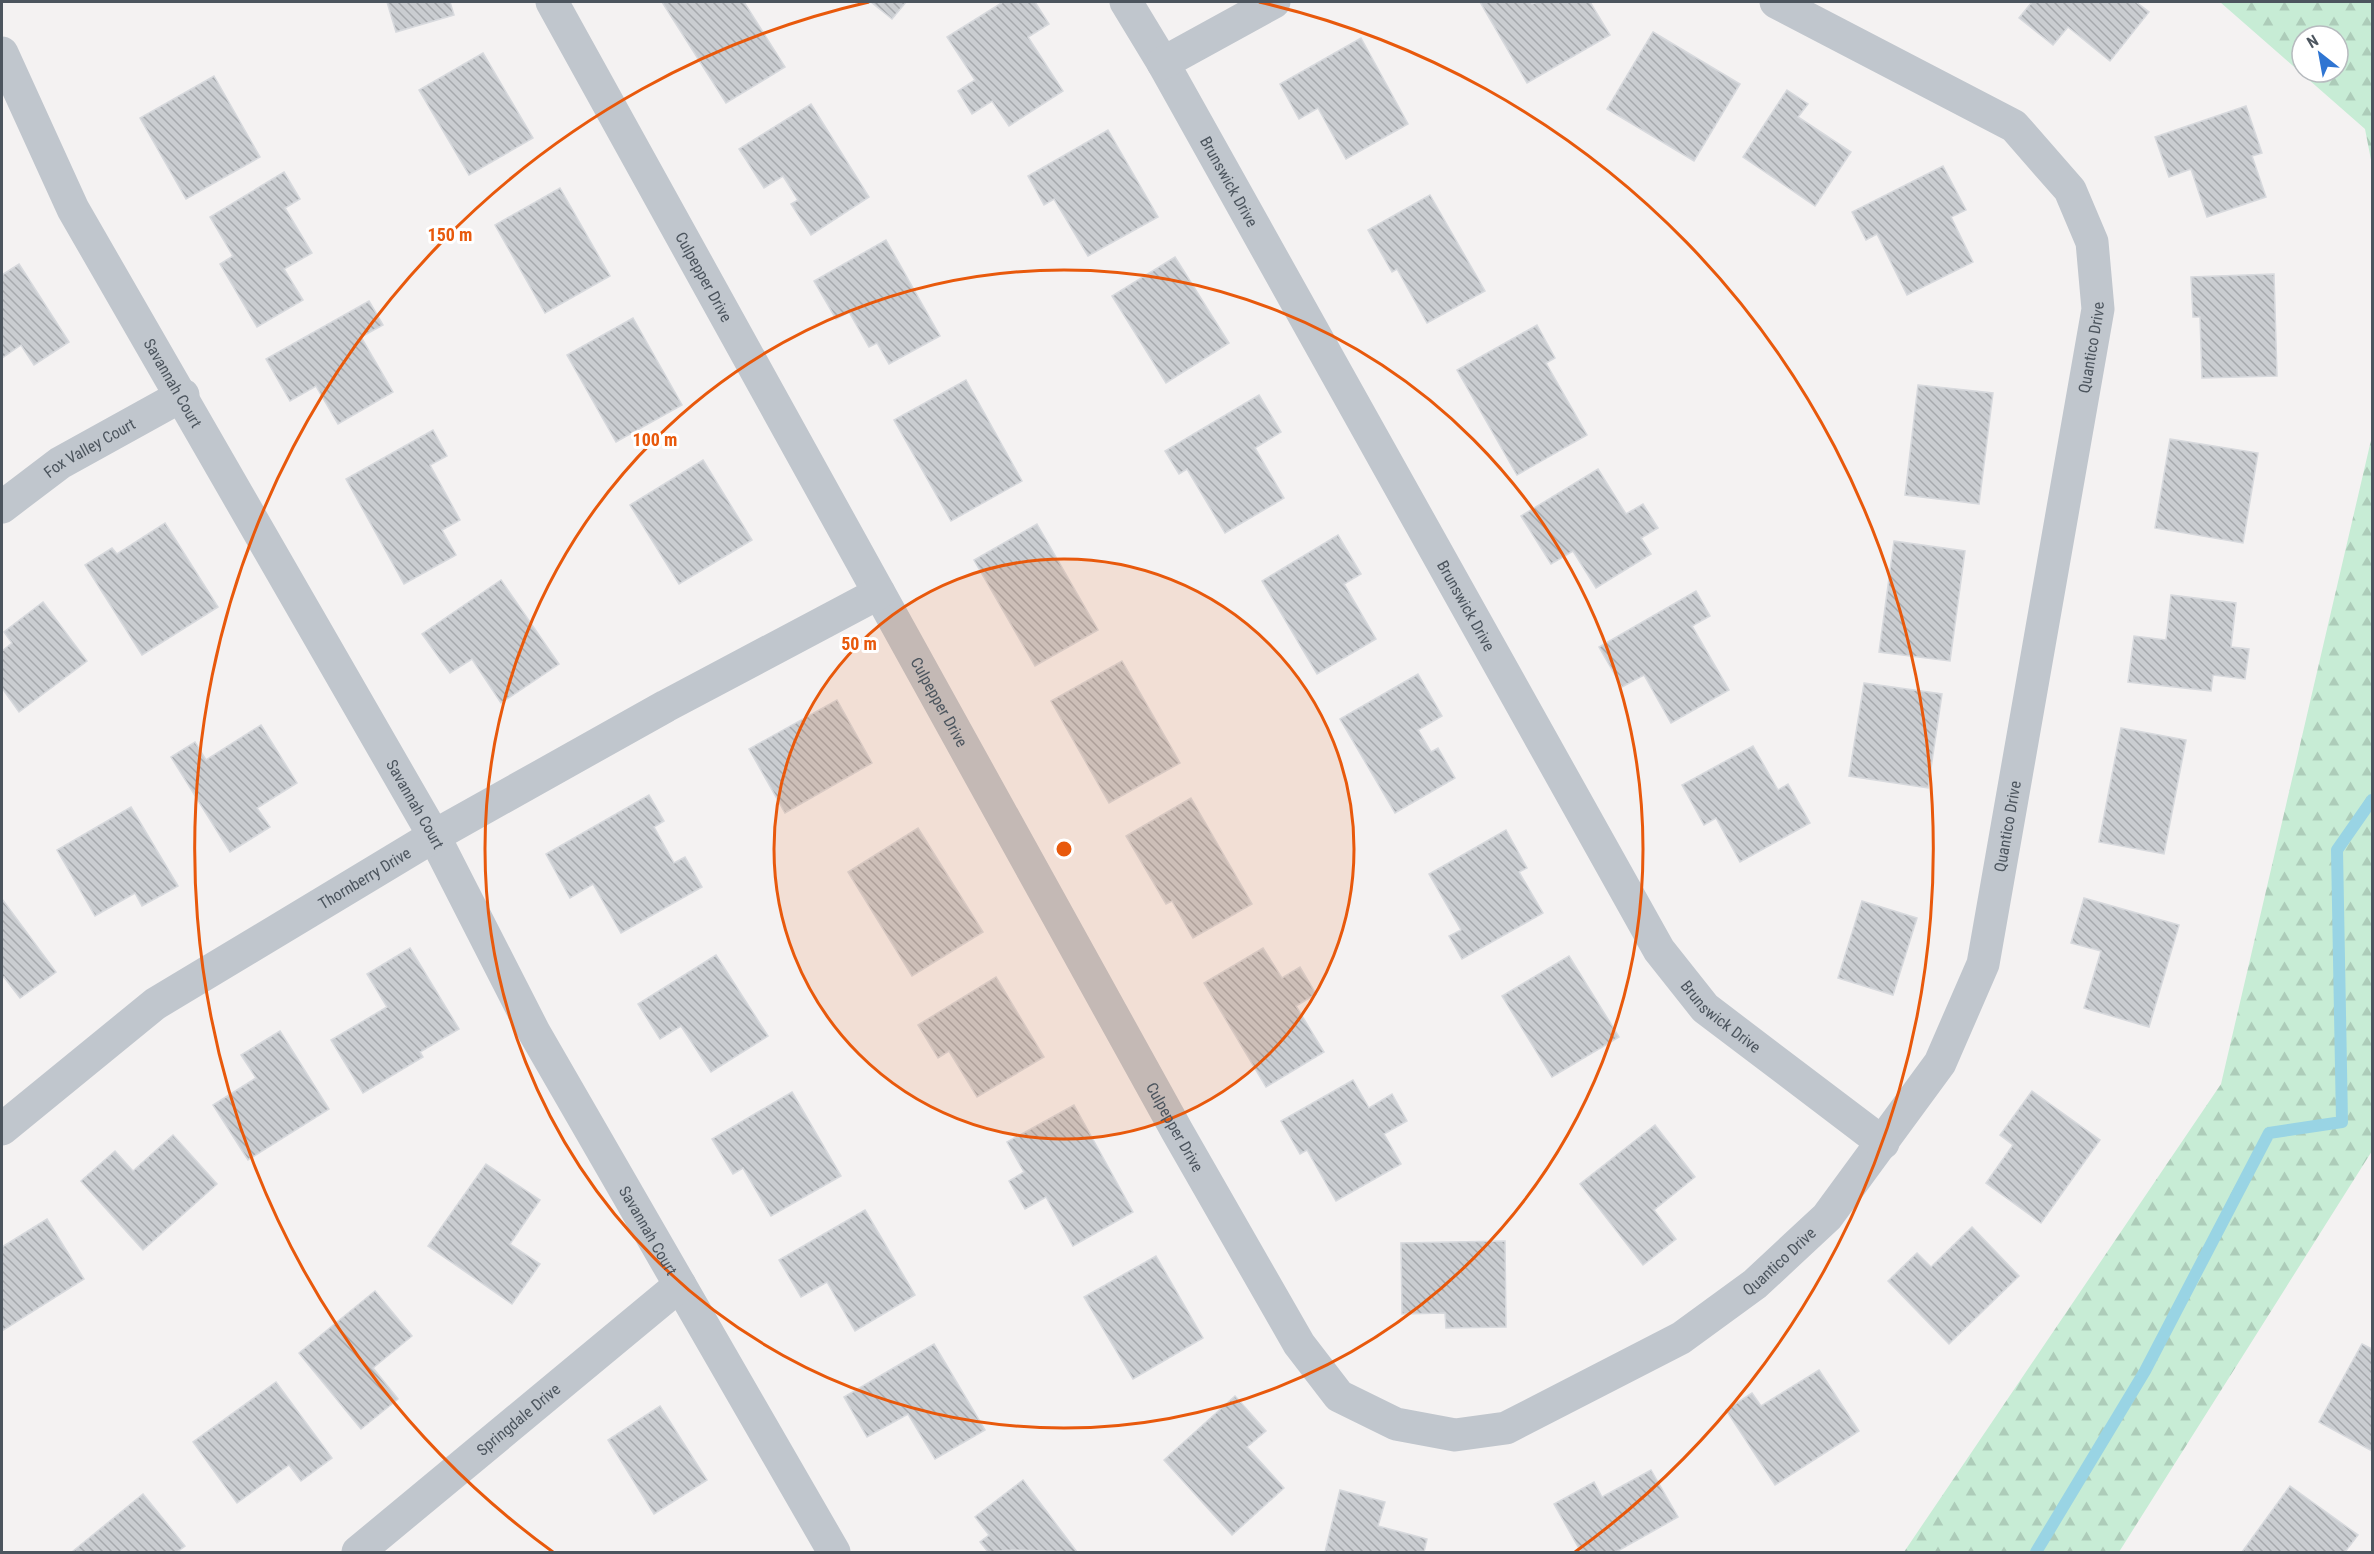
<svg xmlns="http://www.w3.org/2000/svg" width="2374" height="1554" viewBox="0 0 2374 1554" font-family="'Roboto Condensed',sans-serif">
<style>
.forest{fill:url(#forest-firs);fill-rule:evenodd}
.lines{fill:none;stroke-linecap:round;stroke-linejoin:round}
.stream{stroke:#99d4e4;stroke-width:12}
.building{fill:url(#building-back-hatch);stroke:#d7d9dd;stroke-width:1.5}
.street{stroke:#c0c6cd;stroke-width:33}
.ring{fill:none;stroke:#e8590c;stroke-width:3}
.labels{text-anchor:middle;stroke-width:6;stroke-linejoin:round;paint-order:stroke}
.street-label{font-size:16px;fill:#4c555e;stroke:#fff}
.centre{fill:#e8590c;stroke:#fff;stroke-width:3}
.ring-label{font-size:18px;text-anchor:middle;font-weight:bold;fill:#e8590c;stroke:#fff;stroke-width:6;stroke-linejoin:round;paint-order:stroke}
</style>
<defs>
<pattern id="forest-firs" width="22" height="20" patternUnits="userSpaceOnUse" patternTransform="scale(1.5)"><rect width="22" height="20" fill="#c7ecd5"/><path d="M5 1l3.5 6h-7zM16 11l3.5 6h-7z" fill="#adccb9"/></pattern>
<pattern id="building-back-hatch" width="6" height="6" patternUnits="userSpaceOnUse" patternTransform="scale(1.5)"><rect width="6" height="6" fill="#cacdd1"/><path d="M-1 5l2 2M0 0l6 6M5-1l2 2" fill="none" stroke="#a6a9ad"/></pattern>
</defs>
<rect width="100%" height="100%" fill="#f4f2f2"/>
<g class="forest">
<path d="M 2220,2 L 2372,2 L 2372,165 L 2365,129 ZM 2302,36 L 2338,36 L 2338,72 L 2302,72 Z"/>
<polygon points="2372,436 2372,1151 2119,1552 1904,1552 2221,1084"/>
</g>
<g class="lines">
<polyline class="stream" points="2036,1552 2145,1371 2269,1133 2342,1122 2337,850 2372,800"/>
</g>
<g class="building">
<polygon points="387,2 450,2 454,15 396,32"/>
<polygon points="662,2 744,2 785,67 726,103"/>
<polygon points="871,2 906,2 892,19"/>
<polygon points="1003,2 1035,2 1049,24 1028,37 1063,91 1009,126 992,101 972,114 958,91 975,80 947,37"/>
<polygon points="1480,2 1531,2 1532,4 1537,2 1590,2 1610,35 1527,83"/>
<polygon points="2032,2 2136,2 2149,12 2110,61 2068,27 2053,45 2019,18"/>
<polygon points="1653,32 1740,84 1694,161 1607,109"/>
<polygon points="1361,38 1408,124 1346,159 1318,108 1299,119 1280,84"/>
<polygon points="483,53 533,138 469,175 419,90"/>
<polygon points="214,76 260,157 186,199 140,118"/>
<polygon points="1787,90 1808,104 1798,117 1851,152 1815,206 1743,157"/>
<polygon points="811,104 869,197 811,235 791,204 798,200 783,176 764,188 739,149"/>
<polygon points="2246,106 2262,153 2252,156 2266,197 2207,217 2191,169 2169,177 2155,137"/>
<polygon points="1108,130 1158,217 1088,256 1054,199 1044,205 1028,176"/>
<polygon points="1943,166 1966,210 1951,217 1973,262 1907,295 1877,234 1866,240 1852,212"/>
<polygon points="284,172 300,199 285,208 312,253 284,269 303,300 257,327 220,264 233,256 210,217"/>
<polygon points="560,188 610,276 545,313 495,225"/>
<polygon points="1430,195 1485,291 1427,323 1397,269 1392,272 1368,230"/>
<polygon points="886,240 940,336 889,364 877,343 869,347 849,312 836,319 814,281"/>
<polygon points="1175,257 1229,343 1166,383 1112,296"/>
<polygon points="19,264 69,342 34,365 21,345 2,358 2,275"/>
<polygon points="2274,274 2277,376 2202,378 2200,317 2193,317 2191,277"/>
<polygon points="369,301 383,325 361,337 393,392 338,424 316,386 290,401 266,359"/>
<polygon points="633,318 682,405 616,442 567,355"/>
<polygon points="1537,325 1555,358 1546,363 1587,435 1517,475 1457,370"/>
<polygon points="966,380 1022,481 951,521 894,420"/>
<polygon points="1918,385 1993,393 1979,504 1905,495"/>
<polygon points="1259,395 1281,432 1255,448 1284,498 1225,533 1187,469 1179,474 1165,451"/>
<polygon points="433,430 447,456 430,465 460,520 442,530 456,555 404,584 346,479"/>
<polygon points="2170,439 2258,453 2243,543 2155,528"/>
<polygon points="703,460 752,540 679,584 630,505"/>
<polygon points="1598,469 1626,514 1643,504 1658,528 1641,538 1651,554 1596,588 1573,551 1551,564 1521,516"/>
<polygon points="165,523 218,607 142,655 85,565 112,548 117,554"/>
<polygon points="1037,524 1098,630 1035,666 974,560"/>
<polygon points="1338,535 1361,574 1344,584 1376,639 1317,674 1262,581"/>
<polygon points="1894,541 1965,551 1950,661 1879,652"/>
<polygon points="501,580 559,664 501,703 472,659 450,673 422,634"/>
<polygon points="1696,591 1710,616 1692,626 1729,690 1671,723 1644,675 1622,687 1599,647"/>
<polygon points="2171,595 2236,603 2231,647 2249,649 2245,679 2213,675 2211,691 2128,682 2134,636 2166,640"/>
<polygon points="43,602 87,661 19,712 2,688 2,651 12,643 4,632"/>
<polygon points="1122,661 1180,763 1109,803 1051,701"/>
<polygon points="1418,674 1442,716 1418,730 1431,752 1438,748 1455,778 1395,813 1340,719"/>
<polygon points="1864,683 1942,694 1928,788 1849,776"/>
<polygon points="837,700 872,763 785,813 749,749"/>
<polygon points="261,725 297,783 257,808 270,827 230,852 171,757 195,742 206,760"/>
<polygon points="2121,728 2186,740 2164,854 2099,842"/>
<polygon points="1753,746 1778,790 1788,784 1810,823 1740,862 1716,818 1704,825 1682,785"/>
<polygon points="649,795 664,821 654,827 674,863 685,857 702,887 621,933 593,884 570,898 546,854"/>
<polygon points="1191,798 1252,904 1193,938 1172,901 1166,904 1126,836"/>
<polygon points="131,807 178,886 142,906 135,893 95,916 57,850"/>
<polygon points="918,828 983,932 912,976 848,872"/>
<polygon points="1506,830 1527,868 1519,872 1543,913 1462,959 1449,936 1461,930 1429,874"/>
<polygon points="2084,898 2179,925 2149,1027 2084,1008 2101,951 2071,943"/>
<polygon points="2,899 56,972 20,998 4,977 2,978"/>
<polygon points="1862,901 1917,918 1893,995 1838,978"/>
<polygon points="410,948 459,1029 420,1052 423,1057 363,1093 331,1040 387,1007 367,974"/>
<polygon points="1263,948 1282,978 1300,967 1316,994 1296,1006 1324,1052 1266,1087 1204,983"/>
<polygon points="716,955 768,1036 711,1072 681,1026 660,1039 638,1004"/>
<polygon points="1569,956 1619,1037 1552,1077 1502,996"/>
<polygon points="996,977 1044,1057 977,1097 949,1051 938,1058 918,1025"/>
<polygon points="280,1031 329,1109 248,1160 213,1105 256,1078 241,1055"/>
<polygon points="1353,1080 1369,1108 1392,1094 1407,1121 1384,1134 1401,1164 1336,1201 1307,1150 1300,1154 1281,1121"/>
<polygon points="2032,1091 2100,1140 2041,1223 1986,1183 2013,1145 2000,1135"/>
<polygon points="792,1092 841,1176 771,1216 743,1168 733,1174 712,1139"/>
<polygon points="1074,1105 1133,1212 1073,1246 1046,1197 1025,1209 1009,1181 1024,1172 1007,1142"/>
<polygon points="1655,1125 1695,1177 1654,1210 1676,1239 1643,1265 1580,1184"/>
<polygon points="173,1135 217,1184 143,1250 81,1181 115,1151 133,1171"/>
<polygon points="486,1164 540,1200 510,1244 540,1264 512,1304 428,1246"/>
<polygon points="865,1210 915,1295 855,1331 827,1282 801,1297 779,1260"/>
<polygon points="47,1219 84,1279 2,1331 2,1247"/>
<polygon points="1972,1227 2019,1276 1949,1344 1888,1281 1917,1253 1931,1267"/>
<polygon points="1505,1241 1506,1327 1446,1328 1445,1313 1402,1314 1401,1243"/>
<polygon points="1156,1256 1203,1338 1133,1379 1084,1297"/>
<polygon points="375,1291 412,1336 373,1368 398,1399 361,1429 299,1353"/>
<polygon points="934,1344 985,1430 935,1459 908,1414 867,1437 844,1397"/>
<polygon points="2362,1344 2372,1349 2372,1451 2319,1422"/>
<polygon points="1819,1370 1859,1431 1775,1485 1726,1410 1752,1393 1761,1406"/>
<polygon points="276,1382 332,1458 301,1481 289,1465 237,1503 193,1442"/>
<polygon points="1235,1396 1266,1431 1247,1447 1284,1488 1232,1535 1164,1460"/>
<polygon points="660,1406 707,1480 654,1514 608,1440"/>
<polygon points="1651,1470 1678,1517 1616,1552 1581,1552 1554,1504 1594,1482 1602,1497"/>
<polygon points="1023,1480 1077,1552 1012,1550 988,1552 980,1542 989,1535 975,1517"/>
<polygon points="2290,1486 2358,1535 2345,1552 2242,1552"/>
<polygon points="1340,1490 1385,1502 1378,1526 1427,1539 1424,1552 1325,1552"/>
<polygon points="143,1494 185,1546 177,1552 72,1552"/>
</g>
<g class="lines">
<g class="street">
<path id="s1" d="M 552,2 L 1177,1131 L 1299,1344 L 1339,1396 L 1396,1424 L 1455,1435 L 1506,1428 L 1681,1338 L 1755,1284 L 1827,1217 L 1940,1063 L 1983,964 L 2098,309 L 2092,242 L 2070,190 L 2014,126 L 1776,2"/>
<path id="s2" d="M 1126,2 L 1163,63 L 1659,950 L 1705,1008 L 1883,1143"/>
<path id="s3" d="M 2,53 L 73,209 L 434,836 L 534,1032 L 834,1552"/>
<polyline points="1163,63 1274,2"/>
<path id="s4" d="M 2,507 L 60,463 L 183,395"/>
<path id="s5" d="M 2,1129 L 155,1004 L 434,836 L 666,706 L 879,593"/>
<path id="s6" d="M 358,1552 L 680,1285"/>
</g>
</g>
<circle cx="1064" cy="849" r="290" fill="#e8590c" fill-opacity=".12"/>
<g class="ring">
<circle cx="1064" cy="849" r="290"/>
<circle cx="1064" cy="849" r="579"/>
<path d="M553 1552A869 869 0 0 1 869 2M1259 2A869 869 0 0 1 1575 1552"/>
</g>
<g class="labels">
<g class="street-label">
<text dy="6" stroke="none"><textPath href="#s2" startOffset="207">Brunswick Drive</textPath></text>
<text dy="6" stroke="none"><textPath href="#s1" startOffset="314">Culpepper Drive</textPath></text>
<text dy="6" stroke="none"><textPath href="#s1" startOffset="3088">Quantico Drive</textPath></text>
<text dy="6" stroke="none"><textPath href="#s3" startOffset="372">Savannah Court</textPath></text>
<text dy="6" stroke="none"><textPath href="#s4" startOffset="106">Fox Valley Court</textPath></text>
<text dy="6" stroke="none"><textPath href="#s2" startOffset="693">Brunswick Drive</textPath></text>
<text dy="6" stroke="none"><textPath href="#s1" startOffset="800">Culpepper Drive</textPath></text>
<text dy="6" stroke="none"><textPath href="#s3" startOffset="858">Savannah Court</textPath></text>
<text dy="6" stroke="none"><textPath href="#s1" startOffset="2602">Quantico Drive</textPath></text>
<text dy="6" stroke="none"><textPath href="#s5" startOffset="442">Thornberry Drive</textPath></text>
<text dy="6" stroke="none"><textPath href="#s2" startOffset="1179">Brunswick Drive</textPath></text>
<text dy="6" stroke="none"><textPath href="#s1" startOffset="1286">Culpepper Drive</textPath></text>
<text dy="6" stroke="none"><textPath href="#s3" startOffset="1344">Savannah Court</textPath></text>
<text dy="6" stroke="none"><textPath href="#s1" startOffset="2098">Quantico Drive</textPath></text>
<text dy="6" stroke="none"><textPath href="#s6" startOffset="208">Springdale Drive</textPath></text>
</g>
</g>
<circle cx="1064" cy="849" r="9" class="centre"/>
<g class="ring-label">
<text x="450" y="241">150 m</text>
<text x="655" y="446">100 m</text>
<text x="859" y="650">50 m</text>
</g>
<rect width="2374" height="1554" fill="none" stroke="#4c555e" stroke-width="6"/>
<g transform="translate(2320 54) rotate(329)"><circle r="28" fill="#ffffff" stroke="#b7bbbf" stroke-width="1.5"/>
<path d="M0-4.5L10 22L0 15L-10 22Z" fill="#2f75d2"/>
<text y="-9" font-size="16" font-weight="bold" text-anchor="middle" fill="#4c555e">N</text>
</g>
</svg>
